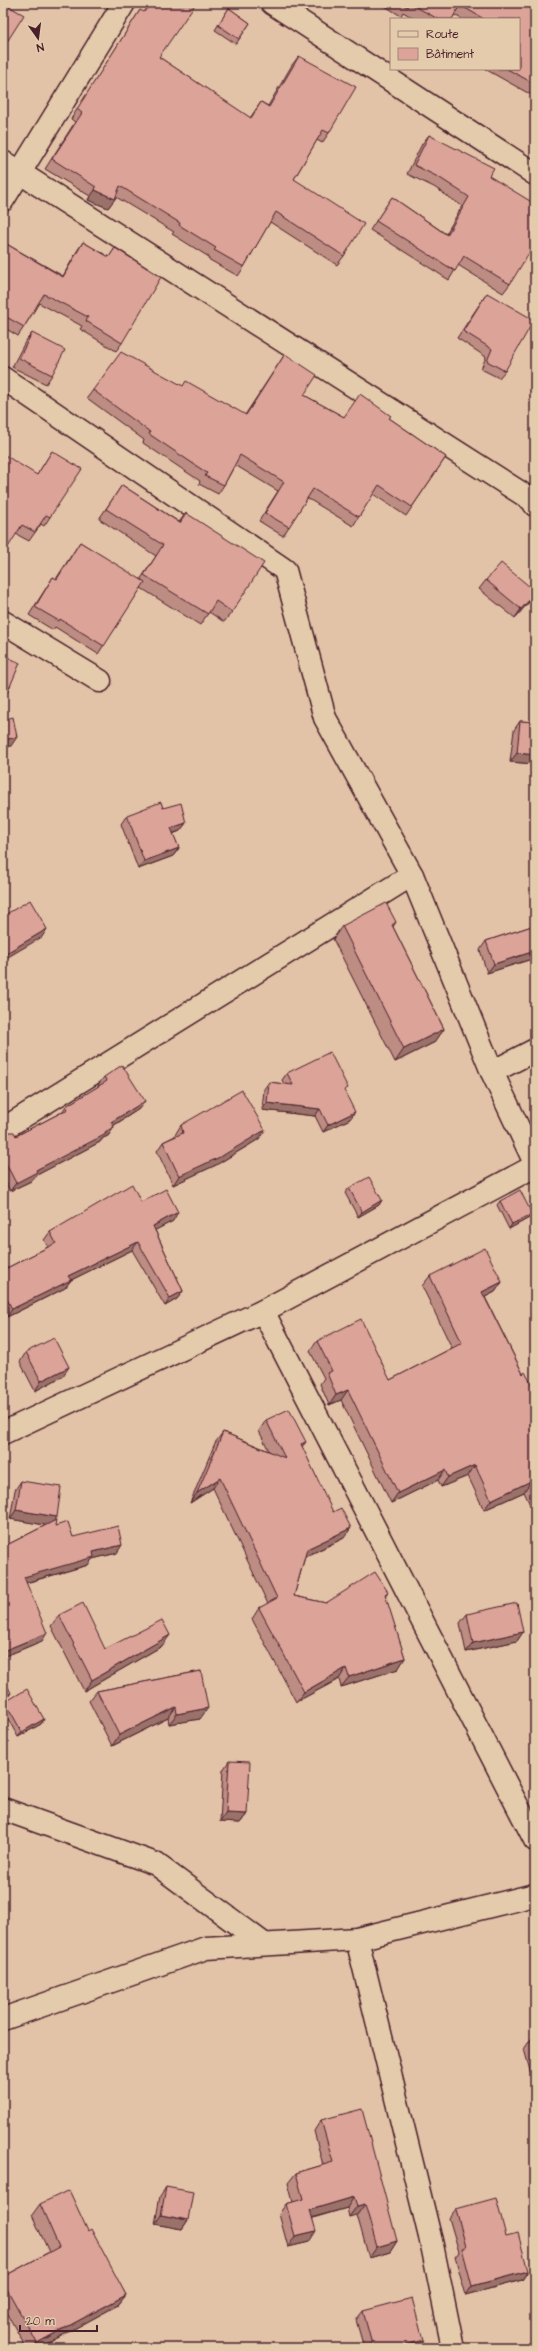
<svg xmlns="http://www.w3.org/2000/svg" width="538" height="2351" viewBox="0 0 538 2351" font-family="'Architects Daughter',sans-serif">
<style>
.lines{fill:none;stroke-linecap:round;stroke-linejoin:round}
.street-casing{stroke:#4a1f2b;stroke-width:25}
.street{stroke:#e3cbab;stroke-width:22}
.wall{fill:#bd8c83;stroke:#4a1f2b}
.shaded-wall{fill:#9a726a;stroke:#4a1f2b}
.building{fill:#dca398;stroke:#4a1f2b}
</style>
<rect width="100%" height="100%" fill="#e2c3a7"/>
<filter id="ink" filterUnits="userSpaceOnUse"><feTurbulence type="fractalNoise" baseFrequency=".025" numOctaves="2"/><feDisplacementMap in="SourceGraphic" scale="8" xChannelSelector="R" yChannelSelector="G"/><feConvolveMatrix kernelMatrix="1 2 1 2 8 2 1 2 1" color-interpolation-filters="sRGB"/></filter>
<g filter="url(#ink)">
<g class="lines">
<g class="street-casing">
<g id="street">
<polyline points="272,3 535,174"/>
<polyline points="3,162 532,500 535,505"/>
<polyline points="3,200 124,3"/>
<polyline points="3,378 285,570 325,718 412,875 492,1072 535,1163"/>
<polyline points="3,622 100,681"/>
<polyline points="492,1072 535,1050"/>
<polyline points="3,1129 412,875"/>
<polyline points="263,1311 535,1840"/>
<polyline points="3,1433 263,1311 535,1166"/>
<polyline points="3,1809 156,1864 264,1944"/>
<polyline points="357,1939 432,2245 453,2348"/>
<polyline points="3,2019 206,1948 357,1939 535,1895"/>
</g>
</g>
<use href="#street" class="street"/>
</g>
<g class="wall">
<polygon points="380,3 535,3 535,97 485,69 519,69 519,19 462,19 454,15 452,19 415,19 403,12 401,16"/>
<polygon points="229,8 250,23 236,44 215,30"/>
<polygon points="140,10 159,57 250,118 261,102 268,106 292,65 299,56 329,133 322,143 317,140 294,179 344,256 337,265 270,222 244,267 238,276 208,259 209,257 172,234 174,232 116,197 108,208 88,200 90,196 45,169 75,122 71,119"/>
<polygon points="429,135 489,176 532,232 510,284 503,293 458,265 449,280 370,230 392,197 446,234 462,206 434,187 407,174 422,144"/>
<polygon points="3,242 63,276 77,251 83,242 109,257 115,248 122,343 116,351 80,329 82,326 39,303 24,327 18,336 3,327"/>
<polygon points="487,293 505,371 499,378 481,369 486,357 457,338"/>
<polygon points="32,333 52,375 46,384 12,367 25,342"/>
<polygon points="285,354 304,395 344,417 389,418 446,457 406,516 373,494 353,526 307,498 283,536 259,521 278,491 235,465 224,485 218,494 199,484 200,481 143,443 144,440 87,398 93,390 245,415"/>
<polygon points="52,451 50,517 44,526 41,524 29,541 16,534 37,475"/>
<polygon points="122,485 179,522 186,513 232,612 224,622 209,612 200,625 141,588 98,654 55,627 53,630 29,615 53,577 56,579 80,542 140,580 156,556 99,519"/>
<polygon points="486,580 535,594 530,601 515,618 479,589"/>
<polygon points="520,721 535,722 535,764 510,762 514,730"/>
<polygon points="163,808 186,823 180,831 173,834 179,848 173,856 138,869 121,824 127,815"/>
<polygon points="396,922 393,927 444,1029 435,1042 395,1062 333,939 342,926"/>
<polygon points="535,925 535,958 487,973 480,950 486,941"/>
<polygon points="287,1073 345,1092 350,1119 323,1132 315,1116 262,1110 264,1089 269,1082 284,1084 282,1080"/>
<polygon points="104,1077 139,1109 113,1126 114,1127 108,1136 103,1138 100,1142 35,1176 31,1181 10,1191 3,1177 3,1133 16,1136 62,1112 66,1106 99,1086 98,1085"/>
<polygon points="181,1125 259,1139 216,1165 173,1185 157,1151 163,1142 175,1136 175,1135"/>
<polygon points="349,1188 382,1200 379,1205 358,1217 345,1193"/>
<polygon points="500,1201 532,1214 529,1218 509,1229 497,1205"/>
<polygon points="141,1202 173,1221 155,1230 183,1291 177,1299 165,1306 132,1250 71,1280 65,1288 7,1317 3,1310 3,1270 48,1247 44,1240 50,1232"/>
<polygon points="430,1276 502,1282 495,1292 485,1297 523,1374 535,1391 535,1515 524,1492 484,1510 468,1476 441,1487 438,1480 391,1503 341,1400 329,1405 320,1384 324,1378 310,1351 317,1341 390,1380 452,1348 422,1286"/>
<polygon points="26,1352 63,1376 35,1391 20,1362"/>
<polygon points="266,1420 302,1447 344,1538 305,1557 294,1596 326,1603 388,1592 385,1596 405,1658 398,1669 341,1687 339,1679 296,1702 252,1619 259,1608 268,1604 213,1488 190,1503 215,1443 223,1432 269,1451 259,1431"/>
<polygon points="21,1481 54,1521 55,1526 73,1537 117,1553 92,1559 88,1565 26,1583 42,1641 3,1657 3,1547 46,1525 10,1519 15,1490"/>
<polygon points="467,1614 523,1632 517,1641 466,1652 460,1623"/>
<polygon points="59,1615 105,1649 162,1646 84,1691 51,1626"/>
<polygon points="201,1671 200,1719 169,1724 168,1718 112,1746 89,1701 97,1691"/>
<polygon points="3,1677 5,1701 44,1719 41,1724 18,1737 3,1710 3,1704 4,1702 3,1703"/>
<polygon points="229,1761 247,1814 240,1823 220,1822 223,1770"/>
<polygon points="535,2038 535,2089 524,2049 531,2039"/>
<polygon points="321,2120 397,2241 390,2252 369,2258 357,2215 349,2217 347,2208 313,2218 309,2242 288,2247 279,2214 286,2204 293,2202 288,2183 296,2173 323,2165 314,2131"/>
<polygon points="166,2187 188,2220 182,2229 155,2224 160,2196"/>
<polygon points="40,2204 88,2231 126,2295 118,2305 39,2348 26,2348 3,2306 3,2277 49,2252 32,2215"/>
<polygon points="456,2209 506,2236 528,2271 522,2280 466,2295 455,2257 459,2252 449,2218"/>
<polygon points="363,2311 418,2348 364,2348 356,2320"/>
</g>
<g class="shaded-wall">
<polygon points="95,190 115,199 108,208 88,200"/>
<polygon points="535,594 530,601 515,618 521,609"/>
<polygon points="3,688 8,691 3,698"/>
<polygon points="17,737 11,746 3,748 3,740"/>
<polygon points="517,753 535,755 535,764 510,762"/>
<polygon points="186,823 180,831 165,836 171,828"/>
<polygon points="179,848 173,856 138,869 144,861"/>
<polygon points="47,929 42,937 3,960 3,955"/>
<polygon points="535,951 535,958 487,973 494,964"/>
<polygon points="444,1029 435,1042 395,1062 404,1049"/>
<polygon points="145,1101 139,1109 105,1131 111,1122"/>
<polygon points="267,1103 320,1109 315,1116 262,1110"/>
<polygon points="355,1112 350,1119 323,1132 328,1125"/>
<polygon points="114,1127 108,1136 103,1138 100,1142 35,1176 31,1181 10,1191 16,1183 36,1170"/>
<polygon points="265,1130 259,1139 216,1165 173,1185 179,1176"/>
<polygon points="382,1200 379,1205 358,1217 362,1212"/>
<polygon points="178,1212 173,1221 148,1234 153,1226"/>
<polygon points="532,1214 529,1218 509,1229 512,1224"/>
<polygon points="138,1242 132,1250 63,1284 68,1276"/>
<polygon points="71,1280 65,1288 7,1317 12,1309"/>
<polygon points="502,1282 495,1292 475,1302 482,1292"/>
<polygon points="183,1291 177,1299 165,1306 170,1298"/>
<polygon points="69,1367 63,1376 35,1391 41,1381"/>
<polygon points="348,1390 341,1400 329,1405 336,1395"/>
<polygon points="306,1442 298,1452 301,1444"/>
<polygon points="475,1465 468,1476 441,1487 448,1477"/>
<polygon points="445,1470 438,1480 391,1503 398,1493"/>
<polygon points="220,1478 213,1488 190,1503 197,1493"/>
<polygon points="531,1481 524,1492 484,1510 491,1500"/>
<polygon points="16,1510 57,1517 50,1526 10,1519"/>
<polygon points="351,1528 344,1538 300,1559 307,1549"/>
<polygon points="122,1545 117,1553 92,1559 88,1565 18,1585 24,1577 93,1552"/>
<polygon points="523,1632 517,1641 466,1652 473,1643"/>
<polygon points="47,1633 42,1641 3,1657 3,1651"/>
<polygon points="170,1635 162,1646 84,1691 92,1680"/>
<polygon points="405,1658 398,1669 341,1687 349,1677"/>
<polygon points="346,1668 339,1679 296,1702 304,1692"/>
<polygon points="11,1693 4,1702 3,1703 3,1697"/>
<polygon points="176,1707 168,1718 112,1746 119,1735"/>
<polygon points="208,1708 200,1719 169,1724 177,1714"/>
<polygon points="44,1719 41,1724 18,1737 22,1732"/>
<polygon points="226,1813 247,1814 240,1823 220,1822"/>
<polygon points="354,2197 347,2208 303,2220 310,2210"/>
<polygon points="365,2204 357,2215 349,2217 357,2206"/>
<polygon points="161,2215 188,2220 182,2229 155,2224"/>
<polygon points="316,2231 309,2242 288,2247 295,2236"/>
<polygon points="397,2241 390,2252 369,2258 377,2247"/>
<polygon points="528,2271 522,2280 466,2295 472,2286"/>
<polygon points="126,2295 118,2305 39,2348 33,2348 37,2343"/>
<polygon points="423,2340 418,2348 394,2348"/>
</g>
<g class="building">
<polygon points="3,3 24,15 3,48"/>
<polygon points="151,3 196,3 159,57 251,118 261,102 269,107 299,56 356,87 329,133 323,130 294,179 364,224 344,256 276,212 244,267 214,250 216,248 179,225 180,223 120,186 115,199 95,190 96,187 52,159 82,113 77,109 140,10 144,12"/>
<polygon points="401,3 535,3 535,84 507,69 519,69 519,19 484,19 460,5 452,19 438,19 409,3 407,7"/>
<polygon points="229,8 250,23 239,39 218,25"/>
<polygon points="429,135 494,168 489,176 535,204 535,226 532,232 535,234 535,243 510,284 464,256 455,271 376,221 392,197 447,235 469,197 440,178 414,165"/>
<polygon points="3,242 63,277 83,242 109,257 115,248 161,277 122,343 86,321 88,317 44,294 24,327 3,315"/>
<polygon points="487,293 534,320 505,371 487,361 492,349 463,331"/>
<polygon points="32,333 65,350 52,375 19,358"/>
<polygon points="121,352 183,386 186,381 246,415 285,354 317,375 304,395 344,417 360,394 391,416 389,418 446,457 412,507 379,485 359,517 313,489 289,527 265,513 284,482 240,455 224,485 205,476 207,473 149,434 150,432 93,390"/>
<polygon points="52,451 82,469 50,517 46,515 35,532 22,525 3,555 3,454 37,475"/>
<polygon points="122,485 180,523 186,513 264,563 232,612 216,601 208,614 144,575 163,545 106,509"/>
<polygon points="80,542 145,582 104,646 60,619 59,621 35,607 53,577 57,579"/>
<polygon points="501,563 535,591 535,594 521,609 486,580"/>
<polygon points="3,655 20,663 8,691 3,688"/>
<polygon points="13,717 17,737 3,740 3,720"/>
<polygon points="520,721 535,722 535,755 517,753"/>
<polygon points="161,802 163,808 181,803 186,823 171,828 179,848 144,861 127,815"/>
<polygon points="30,900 47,929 3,955 3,916"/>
<polygon points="386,903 396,922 392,925 444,1029 404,1049 342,926"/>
<polygon points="535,925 535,951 494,964 486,941"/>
<polygon points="330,1052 348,1088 344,1090 355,1112 328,1125 320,1109 267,1103 269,1082 293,1085 287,1073"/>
<polygon points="122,1065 145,1101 111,1122 114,1127 105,1132 106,1134 36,1170 37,1172 16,1183 3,1158 3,1133 5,1132 14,1132 16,1136 68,1109 66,1106 107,1081 104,1077"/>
<polygon points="242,1090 265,1130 222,1156 179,1176 163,1142 183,1133 181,1125"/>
<polygon points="369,1177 382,1200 362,1212 349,1188"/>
<polygon points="132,1184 141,1202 166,1189 178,1212 153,1226 183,1291 170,1298 138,1242 68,1276 71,1280 12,1309 3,1291 3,1270 56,1243 50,1232"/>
<polygon points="520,1190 532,1214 512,1224 500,1201"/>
<polygon points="485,1248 502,1282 482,1292 523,1374 525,1372 535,1391 535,1489 531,1481 491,1500 475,1465 448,1477 445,1470 398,1493 348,1390 336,1395 327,1373 332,1371 317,1341 361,1319 390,1380 462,1343 430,1276"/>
<polygon points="54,1338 69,1367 41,1381 26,1352"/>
<polygon points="289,1409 306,1442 301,1444 333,1512 341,1508 351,1528 307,1549 294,1596 326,1603 375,1572 388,1592 385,1594 405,1658 349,1677 346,1668 304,1692 259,1608 277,1598 220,1478 197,1493 223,1432 285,1458 266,1420"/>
<polygon points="21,1481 61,1487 57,1517 16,1510"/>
<polygon points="56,1520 55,1526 68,1522 73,1537 118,1526 122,1545 93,1552 94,1557 24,1577 47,1633 3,1651 3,1547"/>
<polygon points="83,1603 105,1649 162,1620 170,1635 92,1680 59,1615"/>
<polygon points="517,1603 523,1632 473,1643 467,1614"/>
<polygon points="201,1671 208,1708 177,1714 176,1707 119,1735 97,1691"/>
<polygon points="3,1677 11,1693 3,1697"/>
<polygon points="27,1689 44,1719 22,1732 5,1702"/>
<polygon points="229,1761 250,1762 247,1814 226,1813"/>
<polygon points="535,2038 535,2055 531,2039"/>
<polygon points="362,2109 397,2241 377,2247 365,2204 357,2206 354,2197 310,2210 316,2231 295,2236 286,2204 303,2199 296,2173 333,2162 321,2120"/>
<polygon points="166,2187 193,2192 188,2220 161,2215"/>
<polygon points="69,2190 88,2231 91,2229 126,2295 37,2343 3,2282 3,2277 59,2247 40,2204"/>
<polygon points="496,2198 506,2236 518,2233 528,2271 472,2286 462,2248 466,2247 456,2209"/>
<polygon points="3,2227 5,2231 3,2233"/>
<polygon points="412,2298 423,2340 394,2348 373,2348 363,2311"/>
</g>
</g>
<rect width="538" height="2351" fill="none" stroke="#e3cbab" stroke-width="16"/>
<rect x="8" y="8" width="522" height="2335" fill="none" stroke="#4a1f2b" stroke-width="1.5" filter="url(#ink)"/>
<rect x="390" y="18" width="130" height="52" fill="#e3cbab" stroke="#a68678"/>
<rect x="398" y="31" width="20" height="6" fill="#e3cbab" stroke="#a68678"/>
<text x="426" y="38" font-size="12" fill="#4a1f2b">Route</text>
<rect x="398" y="48" width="20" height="12" fill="#dca398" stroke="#a68678"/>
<text x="426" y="58" font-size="12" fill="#4a1f2b">Bâtiment</text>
<g transform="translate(38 38) rotate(166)" stroke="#e3cbab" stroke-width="3" paint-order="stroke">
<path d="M0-3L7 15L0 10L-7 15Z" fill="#4a1f2b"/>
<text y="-6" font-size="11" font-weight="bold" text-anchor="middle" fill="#4a1f2b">N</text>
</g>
<path d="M20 2325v6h77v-6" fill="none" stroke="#4a1f2b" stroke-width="2"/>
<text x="26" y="2325" font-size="12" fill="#4a1f2b" stroke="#e3cbab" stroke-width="3" paint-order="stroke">20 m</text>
</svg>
